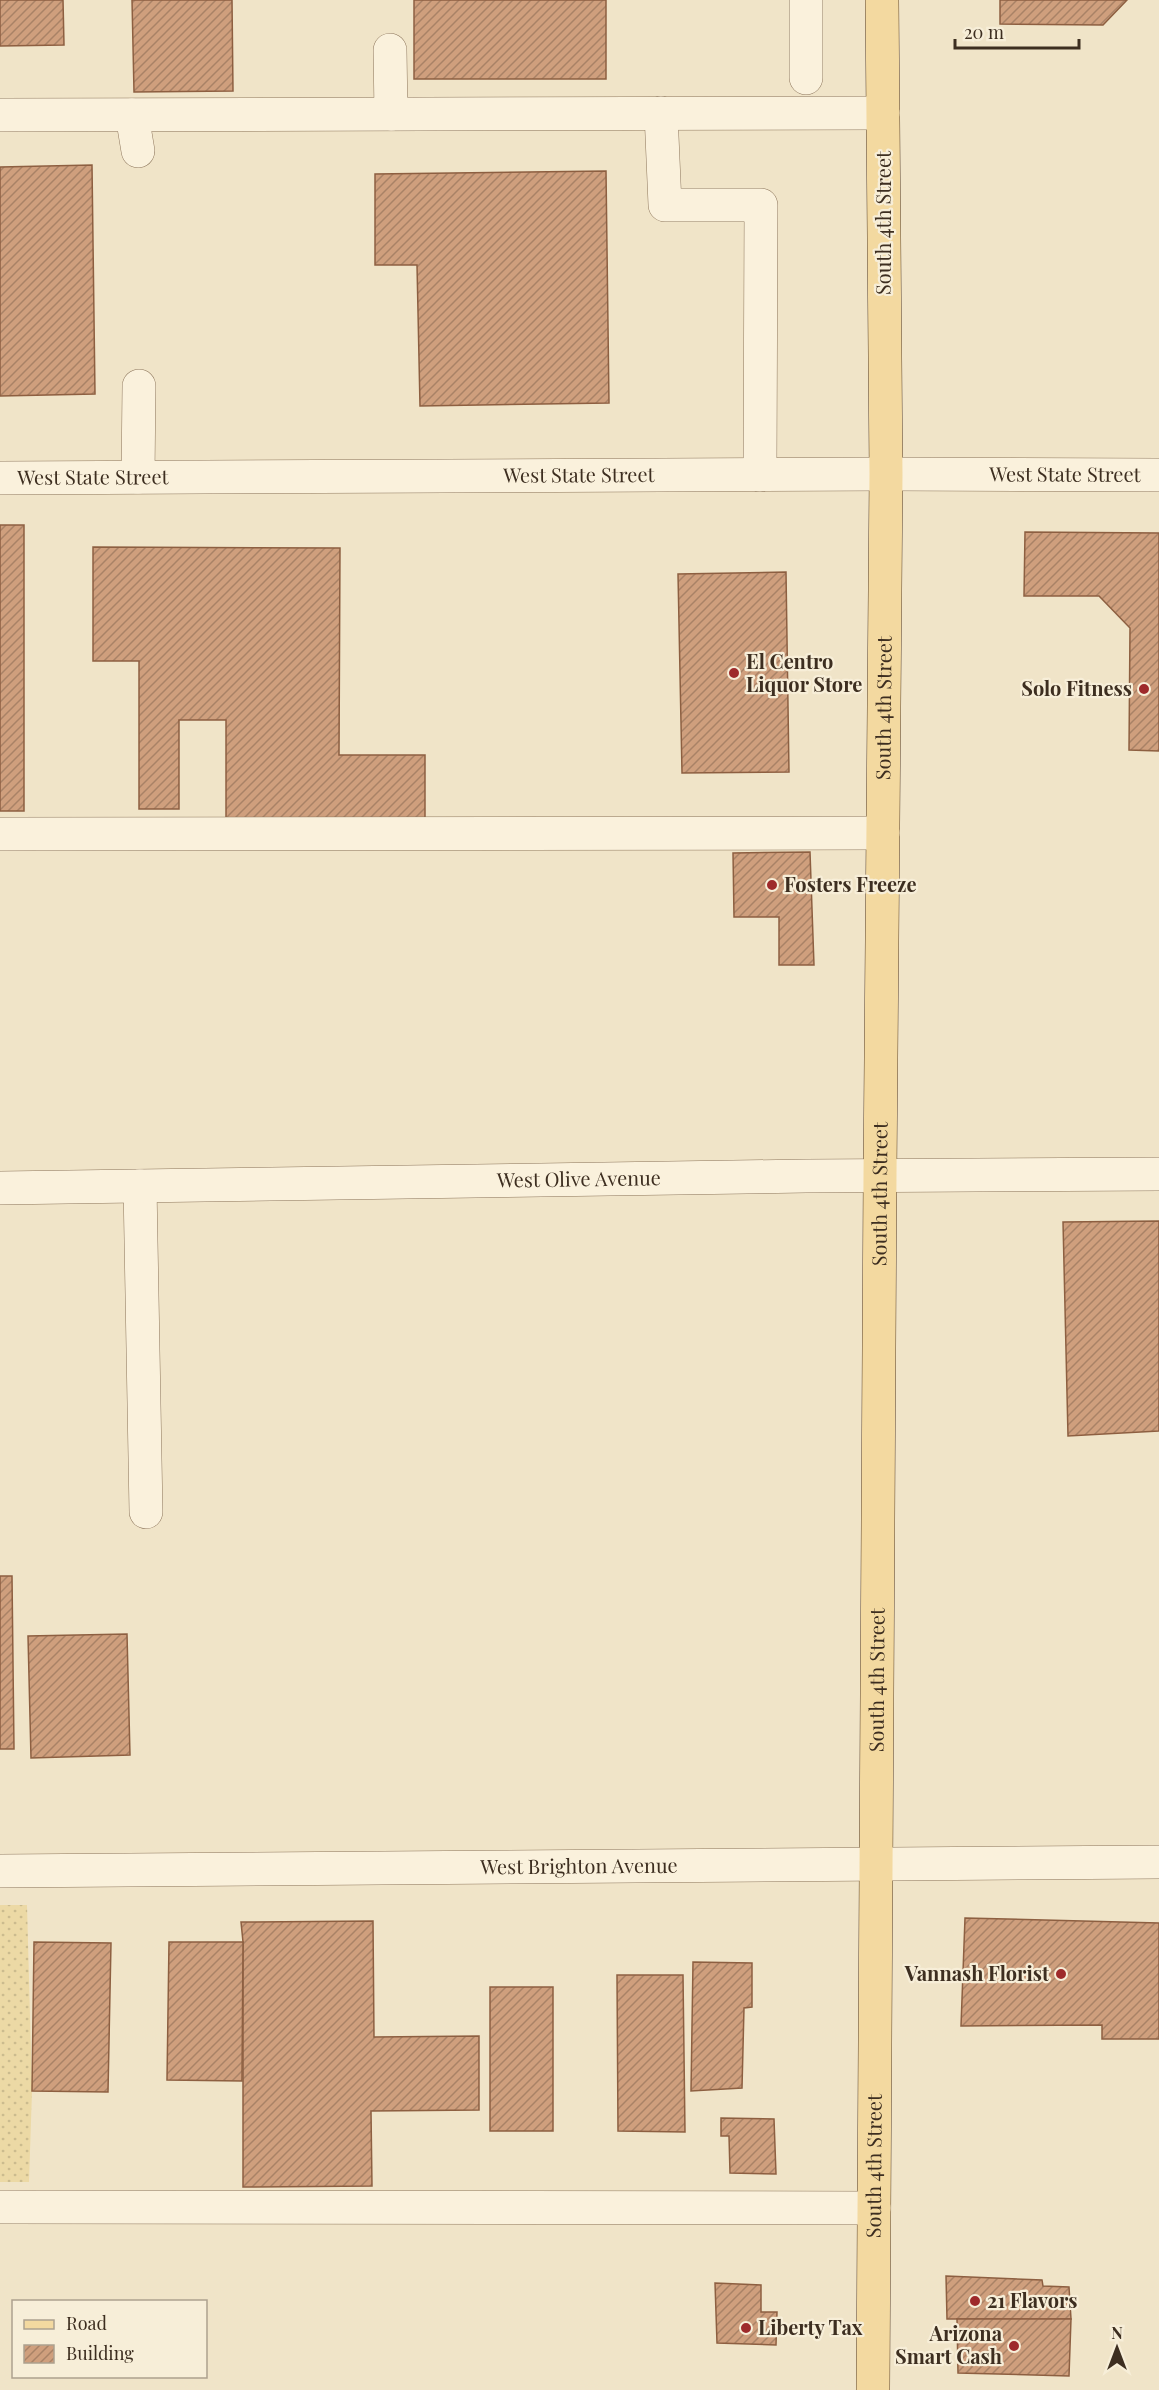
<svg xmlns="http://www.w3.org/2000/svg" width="1159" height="2390" viewBox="0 0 1159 2390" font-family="'Playfair Display',serif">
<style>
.sand{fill:url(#sand-dots)}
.building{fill:url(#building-hatch);stroke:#8d5f41;stroke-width:1.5}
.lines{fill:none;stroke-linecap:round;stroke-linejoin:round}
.minor-casing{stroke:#8d765c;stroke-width:34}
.major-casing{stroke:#5b4430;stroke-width:34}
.minor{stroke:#faf1dc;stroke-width:33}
.major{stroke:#f3d9a0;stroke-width:33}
.poi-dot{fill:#9e2a2b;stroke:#f7eed8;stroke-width:2}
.labels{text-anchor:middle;stroke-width:4.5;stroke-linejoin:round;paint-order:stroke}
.street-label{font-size:20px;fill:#3d2e20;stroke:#f7eed8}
.poi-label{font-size:20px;font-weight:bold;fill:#3d2e20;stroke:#f7eed8;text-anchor:start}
</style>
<defs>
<pattern id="sand-dots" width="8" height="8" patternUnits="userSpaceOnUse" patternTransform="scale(1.5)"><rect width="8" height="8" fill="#ecd9a5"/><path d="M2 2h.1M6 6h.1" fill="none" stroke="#cbbb8e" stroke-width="1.8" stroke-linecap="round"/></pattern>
<pattern id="building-hatch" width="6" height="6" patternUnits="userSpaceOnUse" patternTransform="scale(1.5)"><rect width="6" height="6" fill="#cf9f7d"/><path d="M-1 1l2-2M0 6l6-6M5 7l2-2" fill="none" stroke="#a98266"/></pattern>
</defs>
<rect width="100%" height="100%" fill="#f0e4c8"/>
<polygon class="sand" points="0,1905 27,1905 32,2091 29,2182 0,2182"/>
<g class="building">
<polygon points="0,0 63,0 64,45 0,46"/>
<polygon points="132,0 232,0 233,91 134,92"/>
<rect x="414" y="0" width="192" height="79"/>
<polygon points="1000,0 1127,0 1103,25 1000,24"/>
<polygon points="92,165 95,394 0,396 0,167"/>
<polygon points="606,171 609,403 420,406 417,265 375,265 375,174"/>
<rect x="0" y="525" width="24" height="286"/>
<polygon points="1025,532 1159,533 1159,751 1129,750 1130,628 1099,596 1024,596"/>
<polygon points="93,547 340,548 339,755 425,755 425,819 226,819 226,720 179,720 179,809 139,809 139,661 93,661"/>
<polygon points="786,572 789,772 682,773 678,574"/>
<polygon points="810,852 814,965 779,965 779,917 734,917 733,853"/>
<polygon points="1159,1221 1159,1431 1068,1436 1063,1222"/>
<polygon points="0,1576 12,1576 14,1749 0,1749"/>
<polygon points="127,1634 130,1755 31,1758 28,1636"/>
<polygon points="965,1918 1159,1923 1159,2039 1102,2039 1102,2025 961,2026"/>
<polygon points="373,1921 374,2037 479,2036 479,2110 371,2111 372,2186 243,2187 243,1942 241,1922"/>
<polygon points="34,1942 111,1943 108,2092 32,2091"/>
<polygon points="169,1942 243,1942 242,2081 167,2080"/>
<polygon points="693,1962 752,1963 752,2007 744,2008 742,2088 691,2091"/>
<polygon points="617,1975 683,1975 685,2132 618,2131"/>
<rect x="490" y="1987" width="63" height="144"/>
<polygon points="721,2118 774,2119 776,2174 730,2173 729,2136 721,2136"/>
<polygon points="946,2276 1042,2280 1043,2286 1069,2287 1071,2319 947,2319"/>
<polygon points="715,2283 761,2285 761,2312 777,2312 776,2345 717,2343"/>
<polygon points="957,2319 1071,2319 1069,2376 958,2373"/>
</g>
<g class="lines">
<g class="minor-casing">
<g id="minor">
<polyline points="806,0 806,78"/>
<polyline points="390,50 391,114"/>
<polyline points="661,113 665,205 761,205 760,475"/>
<polyline points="0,115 883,113"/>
<polyline points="132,115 138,151"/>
<polyline points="138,477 139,386"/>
<path id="s1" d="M 0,478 L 886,474 L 1159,475"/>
<polyline points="0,834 883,833"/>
<polyline points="140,1186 146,1512"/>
<path id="s2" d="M 0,1188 L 806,1176 L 1159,1174"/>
<path id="s3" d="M 0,1871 L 1159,1862"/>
<polyline points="0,2207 874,2208"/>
</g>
</g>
<g class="major-casing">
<g id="major">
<path id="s4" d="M 873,2390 L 880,1175 L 886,474 L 882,0"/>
</g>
</g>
<use href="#minor" class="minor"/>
<use href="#major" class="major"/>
</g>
<g class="poi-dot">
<circle cx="734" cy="673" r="6"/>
<circle cx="1144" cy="689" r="6"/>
<circle cx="772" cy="885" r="6"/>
<circle cx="1061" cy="1974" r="6"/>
<circle cx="975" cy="2301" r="6"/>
<circle cx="746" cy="2328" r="6"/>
<circle cx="1014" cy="2346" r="6"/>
</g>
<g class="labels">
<g class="street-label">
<text transform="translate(884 223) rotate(-90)" y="7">South 4th Street</text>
<text dy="7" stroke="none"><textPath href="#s1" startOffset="1065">West State Street</textPath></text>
<text dy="7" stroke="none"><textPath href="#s1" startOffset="579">West State Street</textPath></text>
<text dy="7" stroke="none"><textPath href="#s1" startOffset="93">West State Street</textPath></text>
<text dy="7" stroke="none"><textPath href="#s4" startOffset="1682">South 4th Street</textPath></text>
<text dy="7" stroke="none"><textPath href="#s2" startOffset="579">West Olive Avenue</textPath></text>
<text dy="7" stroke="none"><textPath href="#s4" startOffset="1196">South 4th Street</textPath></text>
<text dy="7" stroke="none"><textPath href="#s4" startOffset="710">South 4th Street</textPath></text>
<text dy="7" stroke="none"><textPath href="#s3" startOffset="579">West Brighton Avenue</textPath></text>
<text dy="7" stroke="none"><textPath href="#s4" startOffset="224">South 4th Street</textPath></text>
</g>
<g class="poi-label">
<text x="746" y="669">El Centro<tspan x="746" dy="23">Liquor Store</tspan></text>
<text x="1132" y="696" text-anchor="end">Solo Fitness</text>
<text x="784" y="892">Fosters Freeze</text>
<text x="1049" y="1981" text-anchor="end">Vannash Florist</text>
<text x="987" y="2308">21 Flavors</text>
<text x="758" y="2335">Liberty Tax</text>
<text x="1002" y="2341" text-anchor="end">Arizona<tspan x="1002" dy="23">Smart Cash</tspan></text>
</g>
</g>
<rect x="12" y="2300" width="195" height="78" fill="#f7eed8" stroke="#ada18e" stroke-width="1.5"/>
<rect x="24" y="2320" width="30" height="9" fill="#f3d9a0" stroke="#ada18e" stroke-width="1.5"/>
<text x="66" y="2330" font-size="18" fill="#3d2e20">Road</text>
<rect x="24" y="2345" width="30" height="18" fill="url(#building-hatch)" stroke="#ada18e" stroke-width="1.5"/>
<text x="66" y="2360" font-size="18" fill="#3d2e20">Building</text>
<g transform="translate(1117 2348)" stroke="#f7eed8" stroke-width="4.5" paint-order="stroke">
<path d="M0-4.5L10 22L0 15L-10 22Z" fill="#3d2e20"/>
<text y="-9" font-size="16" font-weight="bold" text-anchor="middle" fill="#3d2e20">N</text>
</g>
<path d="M955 39v9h124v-9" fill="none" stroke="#3d2e20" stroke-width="3"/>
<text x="964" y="39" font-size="18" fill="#3d2e20" stroke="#f7eed8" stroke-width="4.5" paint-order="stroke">20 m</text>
</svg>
